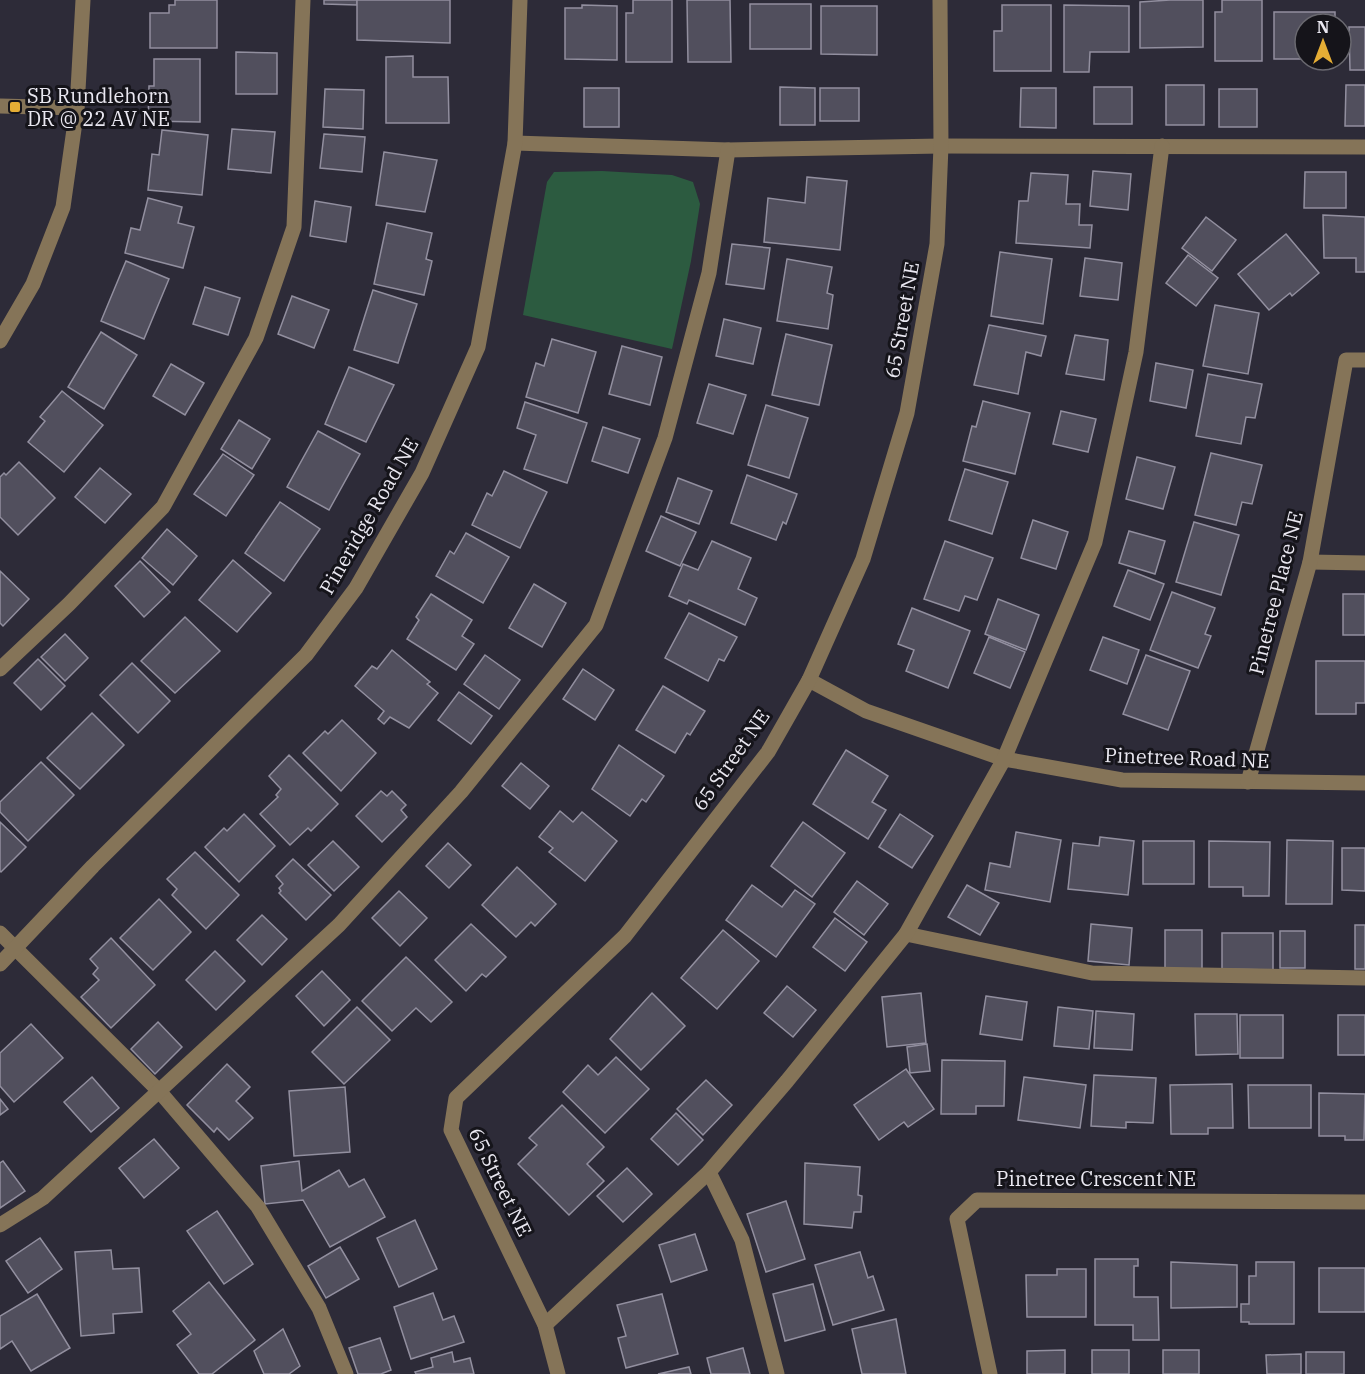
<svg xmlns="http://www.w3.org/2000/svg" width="1365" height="1374" viewBox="0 0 1365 1374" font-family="'IBM Plex Serif',serif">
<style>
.green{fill:#2c5b40}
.building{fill:#514f5d;stroke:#928f9f;stroke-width:1.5}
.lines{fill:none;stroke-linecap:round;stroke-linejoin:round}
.minor{stroke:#857458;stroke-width:15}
.poi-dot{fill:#e5ad35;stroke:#15141a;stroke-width:2}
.labels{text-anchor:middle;stroke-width:6;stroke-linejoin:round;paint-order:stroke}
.poi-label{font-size:20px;fill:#eae8f1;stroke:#15141a;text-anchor:start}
.street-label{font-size:20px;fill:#eae8f1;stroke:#15141a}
</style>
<rect width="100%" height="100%" fill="#2d2b38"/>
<polygon class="green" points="602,171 672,175 693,182 700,204 691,261 672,349 523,315 547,182 554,172"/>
<g class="building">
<polygon points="175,0 217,0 217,48 150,48 150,13 169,13 169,5 175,5"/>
<polygon points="324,0 357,0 357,5 324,4"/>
<polygon points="357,0 450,0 450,43 357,40"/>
<polygon points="633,0 672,0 672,62 626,62 626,13 633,13"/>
<polygon points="687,0 730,0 731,62 688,62"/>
<polygon points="1170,0 1203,0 1203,47 1140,48 1140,2"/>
<polygon points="1222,0 1262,0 1262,61 1215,61 1215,12 1222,12"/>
<rect x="750" y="4" width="61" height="45"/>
<polygon points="582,5 617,6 617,60 565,59 565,8 582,8"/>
<polygon points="1002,5 1051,5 1051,71 994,71 994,31 1002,31"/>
<polygon points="1064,5 1129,6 1129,52 1090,52 1089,72 1064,72"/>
<polygon points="821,6 877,6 877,55 821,54"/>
<polygon points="1274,12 1335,12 1335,24 1305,24 1305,59 1274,59"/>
<polygon points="1349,27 1365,27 1365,70 1350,70"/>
<polygon points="236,52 277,53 277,94 236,94"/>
<polygon points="413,56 413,77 448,77 449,123 386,123 386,57"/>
<polygon points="154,59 200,59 200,122 148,121 149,86 154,86"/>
<rect x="1166" y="85" width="38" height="40"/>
<polygon points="1346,85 1365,85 1365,126 1345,126"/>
<polygon points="780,87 815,88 815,125 780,125"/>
<rect x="1094" y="87" width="38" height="37"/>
<rect x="584" y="88" width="35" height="39"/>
<rect x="820" y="88" width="39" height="33"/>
<polygon points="1021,88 1056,88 1056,128 1020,127"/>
<polygon points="325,89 364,90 363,129 323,127"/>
<rect x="1219" y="89" width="38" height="38"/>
<polygon points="232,129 275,132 271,173 228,169"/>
<polygon points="162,130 208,135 202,195 148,190 152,154 159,155"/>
<polygon points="324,134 365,137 362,172 320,168"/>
<polygon points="384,152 437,160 425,212 376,205"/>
<polygon points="1093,171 1131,174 1128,210 1090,206"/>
<polygon points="1305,172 1346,172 1346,208 1304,208"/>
<polygon points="1031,173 1068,175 1066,204 1080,204 1079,225 1092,225 1090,248 1016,243 1019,201 1028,201"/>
<polygon points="807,177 847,181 840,250 764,242 768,198 805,203"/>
<polygon points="148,198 182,207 178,223 194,227 183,268 125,253 131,228 140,230"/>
<polygon points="315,201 351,207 346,242 310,236"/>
<polygon points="1323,215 1365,217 1365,272 1356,272 1356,258 1324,258"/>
<polygon points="1206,217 1236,240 1212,271 1182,248"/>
<polygon points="387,223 432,233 426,259 432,261 424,295 374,284"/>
<polygon points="1286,234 1319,273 1292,296 1290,293 1269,310 1238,274"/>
<polygon points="732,244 770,248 764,289 726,284"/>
<polygon points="1000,252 1052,259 1043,324 991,316"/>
<polygon points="1188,255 1218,278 1196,306 1166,283"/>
<polygon points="1085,258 1122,263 1118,300 1080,296"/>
<polygon points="787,259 832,267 827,293 833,295 828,329 777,321"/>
<polygon points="126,261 169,279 144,339 101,321"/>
<polygon points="205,287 240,298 228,335 193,324"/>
<polygon points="373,290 417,304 398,363 354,350"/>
<polygon points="292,296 329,310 314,348 278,334"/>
<polygon points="1215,305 1259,313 1248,374 1203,366"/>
<polygon points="724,319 761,328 753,364 716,356"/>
<polygon points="989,325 1046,336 1041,356 1026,352 1018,394 974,385"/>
<polygon points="101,332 137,355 104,409 68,387"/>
<polygon points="786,334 832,345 819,405 772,395"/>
<polygon points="1075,335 1108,340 1104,380 1066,374"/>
<polygon points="552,339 596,352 578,413 526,397 536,363 544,366"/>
<polygon points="622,346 662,357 650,405 609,394"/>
<polygon points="1156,363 1193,370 1186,408 1150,401"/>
<polygon points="171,364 204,383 185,415 153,396"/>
<polygon points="349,367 394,385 366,442 325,424"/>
<polygon points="1208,374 1262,384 1255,418 1246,417 1241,444 1196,436"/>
<polygon points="709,384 746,395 733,434 697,423"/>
<polygon points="62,391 103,425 64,472 28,442 45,421 40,417"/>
<polygon points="983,401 1030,413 1015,474 963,461 972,426 976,427"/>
<polygon points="525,402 587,423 567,483 524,469 536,435 517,428"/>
<polygon points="766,405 808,418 789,478 748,465"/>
<polygon points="1061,411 1096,419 1088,452 1053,444"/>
<polygon points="239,420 270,439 252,469 221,449"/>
<polygon points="603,427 640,439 628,473 592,461"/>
<polygon points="318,431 360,454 329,510 287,487"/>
<polygon points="1211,453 1262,465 1252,504 1242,502 1236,525 1195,515"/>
<polygon points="223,454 254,475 226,516 194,494"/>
<polygon points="1137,457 1175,467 1163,509 1126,499"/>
<polygon points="19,462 55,498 18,535 0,517 0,477 4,473 6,475"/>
<polygon points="100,468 131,494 105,523 75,497"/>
<polygon points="965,469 1008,482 992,534 949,520"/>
<polygon points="504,471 547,492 520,548 472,525 487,493 492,496"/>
<polygon points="747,475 797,494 786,524 783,522 776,540 731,523"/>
<polygon points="678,478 712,491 699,524 666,512"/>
<polygon points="280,502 320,529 284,581 245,553"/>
<polygon points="661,516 696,532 680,566 646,551"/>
<polygon points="1033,520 1068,532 1056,569 1021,558"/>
<polygon points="1194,522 1239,535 1221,595 1176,582"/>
<polygon points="167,529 197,556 173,585 142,558"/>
<polygon points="1129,531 1165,541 1155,574 1119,563"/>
<polygon points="466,533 509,557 483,603 436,576 450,551 454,554"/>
<polygon points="712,541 751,558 738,589 757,598 745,625 689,600 687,604 669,596 683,564 698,570"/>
<polygon points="945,541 993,558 977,600 965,596 959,611 924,599"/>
<polygon points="233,560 271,593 237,632 199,600"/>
<polygon points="140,561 170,592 144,617 115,586"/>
<polygon points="1128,570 1164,584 1150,620 1114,606"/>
<polygon points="0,571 29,599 3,626 0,623"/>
<polygon points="534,584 566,603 542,647 509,628"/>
<polygon points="1172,592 1215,608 1205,634 1211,636 1198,668 1150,650"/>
<polygon points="431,594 472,620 462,636 474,644 456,670 407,639 419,620 416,617"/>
<rect x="1343" y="594" width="22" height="41"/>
<polygon points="998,599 1039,615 1026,650 985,634"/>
<polygon points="912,608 970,631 948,688 906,671 914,650 898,644"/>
<polygon points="689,613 737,637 724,661 719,659 708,681 665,658"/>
<polygon points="185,617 220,651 175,693 141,661"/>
<polygon points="65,634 88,658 65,681 41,657"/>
<polygon points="989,637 1025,652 1010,688 974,673"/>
<polygon points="1103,637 1139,650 1127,684 1090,670"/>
<polygon points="392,650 430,682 427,684 438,693 409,728 390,717 384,724 378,719 384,711 355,686 372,666 377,669"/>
<polygon points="485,655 520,680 499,709 464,684"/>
<polygon points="1146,655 1190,671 1168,730 1123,714"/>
<polygon points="38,659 65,686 41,710 14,683"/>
<polygon points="1316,661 1365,661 1365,703 1356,703 1356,714 1316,714"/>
<polygon points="132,663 170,701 138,733 100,695"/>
<polygon points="583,669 614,690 595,720 563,699"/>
<polygon points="663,686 705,711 690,735 687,733 675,753 636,730"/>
<polygon points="459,692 492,716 471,744 438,720"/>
<polygon points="92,713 124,745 80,789 47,758"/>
<polygon points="342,720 376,753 341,791 303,753 325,731 328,734"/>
<polygon points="619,745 664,776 646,802 642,799 630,816 592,789"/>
<polygon points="846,750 888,776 872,802 886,810 868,839 813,804"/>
<polygon points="289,755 338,804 311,831 308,828 290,845 260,814 278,797 276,795 281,789 269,776"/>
<polygon points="41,762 74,795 28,841 0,812 0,802"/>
<polygon points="521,763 549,786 530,809 502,786"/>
<polygon points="381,791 387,796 392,791 406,805 401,810 407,817 382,842 356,816"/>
<polygon points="560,811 573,822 582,812 617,841 585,881 549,852 553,848 539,837"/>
<polygon points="244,814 275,846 239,882 205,847 224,828 227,831"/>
<polygon points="900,814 933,836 912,868 879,847"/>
<polygon points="0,822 26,847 1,872 0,871"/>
<polygon points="803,822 845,853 812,897 771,866"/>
<polygon points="1016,832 1061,840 1050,902 985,890 990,863 1010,867"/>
<polygon points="1100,837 1134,841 1128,895 1068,889 1073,843 1099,846"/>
<polygon points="1287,840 1333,841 1332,904 1286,904"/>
<polygon points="333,841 359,867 334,891 308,865"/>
<rect x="1143" y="841" width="51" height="43"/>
<polygon points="1209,841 1270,842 1269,896 1243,896 1243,887 1209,887"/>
<polygon points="448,843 471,865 449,888 426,866"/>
<polygon points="1342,848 1365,848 1365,891 1342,890"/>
<polygon points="195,852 239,895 206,929 172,895 177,889 167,879"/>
<polygon points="293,859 331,895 306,920 279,893 281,891 279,888 283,884 276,876"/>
<polygon points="517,867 556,904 535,926 531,922 516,937 482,905"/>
<polygon points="857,881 888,904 864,935 834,912"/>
<polygon points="752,885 782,907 795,890 815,904 776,957 726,920"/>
<polygon points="967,885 999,903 980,935 948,917"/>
<polygon points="399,891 427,918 400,946 372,918"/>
<polygon points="159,899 191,932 153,970 120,938"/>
<polygon points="262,915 287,939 262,965 237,940"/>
<polygon points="835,918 867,942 845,971 813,947"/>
<polygon points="471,924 506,957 486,977 482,974 466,991 435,960"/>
<polygon points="1091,924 1132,928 1129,965 1088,961"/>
<rect x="1355" y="925" width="10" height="44"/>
<polygon points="723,930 759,961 717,1009 681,978"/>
<rect x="1165" y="930" width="37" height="39"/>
<rect x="1280" y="931" width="25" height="37"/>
<polygon points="1222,933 1273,933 1273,970 1222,969"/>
<polygon points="111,938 155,985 111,1028 81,997 99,980 93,974 98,968 90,959"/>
<polygon points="215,951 245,981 216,1010 186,980"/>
<polygon points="406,957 452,1002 431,1022 416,1008 392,1031 362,1001"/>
<polygon points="322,971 350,1000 324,1026 296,996"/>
<polygon points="787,986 816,1010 793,1037 764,1013"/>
<polygon points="652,993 685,1026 641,1070 610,1039"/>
<polygon points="921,993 926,1043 887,1047 882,997"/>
<polygon points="986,996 1027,1002 1022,1040 980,1034"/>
<polygon points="357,1007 390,1040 344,1084 312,1052"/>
<polygon points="1058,1007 1093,1011 1089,1049 1054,1046"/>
<polygon points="1096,1011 1134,1014 1132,1050 1094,1048"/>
<polygon points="1195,1014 1237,1014 1238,1054 1196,1055"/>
<rect x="1240" y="1015" width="43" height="43"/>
<rect x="1338" y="1015" width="27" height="40"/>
<polygon points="158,1022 182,1047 155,1074 131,1049"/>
<polygon points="31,1024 63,1058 14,1102 0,1086 0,1053"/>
<polygon points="927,1044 930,1071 910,1073 907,1047"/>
<polygon points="616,1057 649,1089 605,1133 563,1092 588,1065 598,1075"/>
<polygon points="942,1060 1005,1061 1004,1106 976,1106 976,1114 941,1114"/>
<polygon points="227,1064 250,1087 236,1101 253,1118 229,1140 217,1128 214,1132 187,1105"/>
<polygon points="906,1069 934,1109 908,1127 904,1122 879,1140 854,1105"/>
<polygon points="1094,1075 1156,1078 1153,1123 1126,1122 1126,1128 1091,1126"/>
<polygon points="92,1077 119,1108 91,1132 64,1102"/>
<polygon points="1024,1077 1086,1085 1080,1128 1018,1120"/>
<polygon points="706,1080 732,1105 703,1135 677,1109"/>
<polygon points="1232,1084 1233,1128 1208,1128 1208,1134 1171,1134 1170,1085"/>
<polygon points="1248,1085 1311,1085 1311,1128 1249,1128"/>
<polygon points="345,1087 350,1152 294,1156 289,1091"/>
<polygon points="1319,1093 1365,1094 1364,1140 1345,1140 1345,1136 1319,1136"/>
<polygon points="0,1099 8,1109 0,1115"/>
<polygon points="562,1105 604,1147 587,1164 604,1181 569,1215 518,1164 537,1145 529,1138"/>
<polygon points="676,1113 703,1140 678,1165 651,1139"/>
<polygon points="154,1139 179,1168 144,1198 119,1168"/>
<polygon points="3,1161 25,1191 0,1208 0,1163"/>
<polygon points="299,1161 302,1191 339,1170 349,1187 364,1179 385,1217 330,1247 303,1200 265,1204 261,1166"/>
<polygon points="805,1163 860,1167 858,1195 862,1196 861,1212 854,1212 852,1228 804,1224"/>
<polygon points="627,1168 652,1194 623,1222 597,1196"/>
<polygon points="786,1201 805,1259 766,1272 747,1214"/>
<polygon points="217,1211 253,1264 224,1284 187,1231"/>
<polygon points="415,1220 437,1269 399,1287 377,1238"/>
<polygon points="695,1234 707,1270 671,1282 659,1245"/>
<polygon points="40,1238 62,1269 28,1293 6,1261"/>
<polygon points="340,1247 359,1279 326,1298 308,1266"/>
<polygon points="111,1250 113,1269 139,1268 142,1312 113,1314 114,1333 81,1336 75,1252"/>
<polygon points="860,1252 868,1278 873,1276 884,1310 833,1325 815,1265"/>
<polygon points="1095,1259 1138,1259 1138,1266 1134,1266 1134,1297 1158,1297 1159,1340 1133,1340 1133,1325 1095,1325"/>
<polygon points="1171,1262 1237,1265 1237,1307 1171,1308"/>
<polygon points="1256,1262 1294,1262 1294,1324 1249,1324 1249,1322 1241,1322 1241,1304 1249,1304 1249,1276 1256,1276"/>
<rect x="1319" y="1268" width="46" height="44"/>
<polygon points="1057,1269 1086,1269 1086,1317 1027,1317 1026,1275 1057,1275"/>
<polygon points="209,1282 255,1340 212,1374 199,1374 177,1345 191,1334 173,1311"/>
<polygon points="813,1284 825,1330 785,1341 773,1294"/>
<polygon points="433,1293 443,1320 454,1316 464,1342 411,1359 394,1307"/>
<polygon points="37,1294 70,1348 31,1371 12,1341 0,1349 0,1316"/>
<polygon points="662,1294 678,1354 626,1368 618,1338 626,1336 617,1305"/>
<polygon points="896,1319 906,1374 862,1374 852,1329"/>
<polygon points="283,1329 300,1366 289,1374 264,1374 254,1351"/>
<polygon points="380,1338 391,1370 381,1374 358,1374 349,1348"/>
<polygon points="743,1348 750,1374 711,1374 707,1358"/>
<polygon points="1065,1350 1065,1374 1027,1374 1027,1351"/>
<rect x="1092" y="1350" width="37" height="24"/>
<rect x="1163" y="1350" width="36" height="24"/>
<polygon points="452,1352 454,1362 470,1358 474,1374 416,1374 415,1372 433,1367 431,1358"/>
<rect x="1306" y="1352" width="38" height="22"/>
<polygon points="1301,1354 1301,1374 1267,1374 1266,1355"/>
<polygon points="689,1367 691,1374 658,1374"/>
</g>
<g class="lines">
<g class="minor">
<polyline points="0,106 77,108"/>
<polyline points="515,143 728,150 941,146 1365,147"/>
<polyline points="0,341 33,284 63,207 77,108 83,0"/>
<polyline points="1310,562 1365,563"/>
<polyline points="0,669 69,604 163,507 256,338 294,227 303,0"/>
<polyline points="809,680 866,711 1004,759 1122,780 1365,783"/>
<polyline points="1248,782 1310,562 1346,360 1365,360"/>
<polyline points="0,933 160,1092 258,1207 319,1308 346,1374"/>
<polyline points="906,934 1092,973 1365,978"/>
<polyline points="0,964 93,866 306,655 356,588 422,473 478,347 515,143 520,0"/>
<polyline points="709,1172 742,1240 777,1374"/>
<polyline points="0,1225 43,1198 339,925 461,792 596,625 665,438 709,273 728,150"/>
<polyline points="545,1325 709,1172 787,1081 906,934 1004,759 1095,542 1136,352 1162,146"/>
<polyline points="558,1374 545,1325 451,1130 456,1098 625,936 768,752 809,680 863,559 907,413 937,244 941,146 940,0"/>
<polyline points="990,1374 957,1219 977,1200 1365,1202"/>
</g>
</g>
<rect class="poi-dot" x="9" y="101" width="12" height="12" rx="3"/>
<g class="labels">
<g class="poi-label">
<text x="27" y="103">SB Rundlehorn<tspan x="27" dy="23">DR @ 22 AV NE</tspan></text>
</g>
<g class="street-label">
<text transform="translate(902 320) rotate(-80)" y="7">65 Street NE</text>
<text transform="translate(369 516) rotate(-60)" y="7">Pineridge Road NE</text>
<text transform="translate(1276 593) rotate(-76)" y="7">Pinetree Place NE</text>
<text transform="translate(1187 758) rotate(2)" y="7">Pinetree Road NE</text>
<text transform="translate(731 760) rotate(-55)" y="7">65 Street NE</text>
<text x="1096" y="1186">Pinetree Crescent NE</text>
<text transform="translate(500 1182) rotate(64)" y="7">65 Street NE</text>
</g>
</g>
<g transform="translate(1323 42)"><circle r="28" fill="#15141a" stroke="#6a6970" stroke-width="1.5"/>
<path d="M0-4.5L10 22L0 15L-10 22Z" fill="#e5ad35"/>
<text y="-9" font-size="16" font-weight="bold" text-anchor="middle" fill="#eae8f1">N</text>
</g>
</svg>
